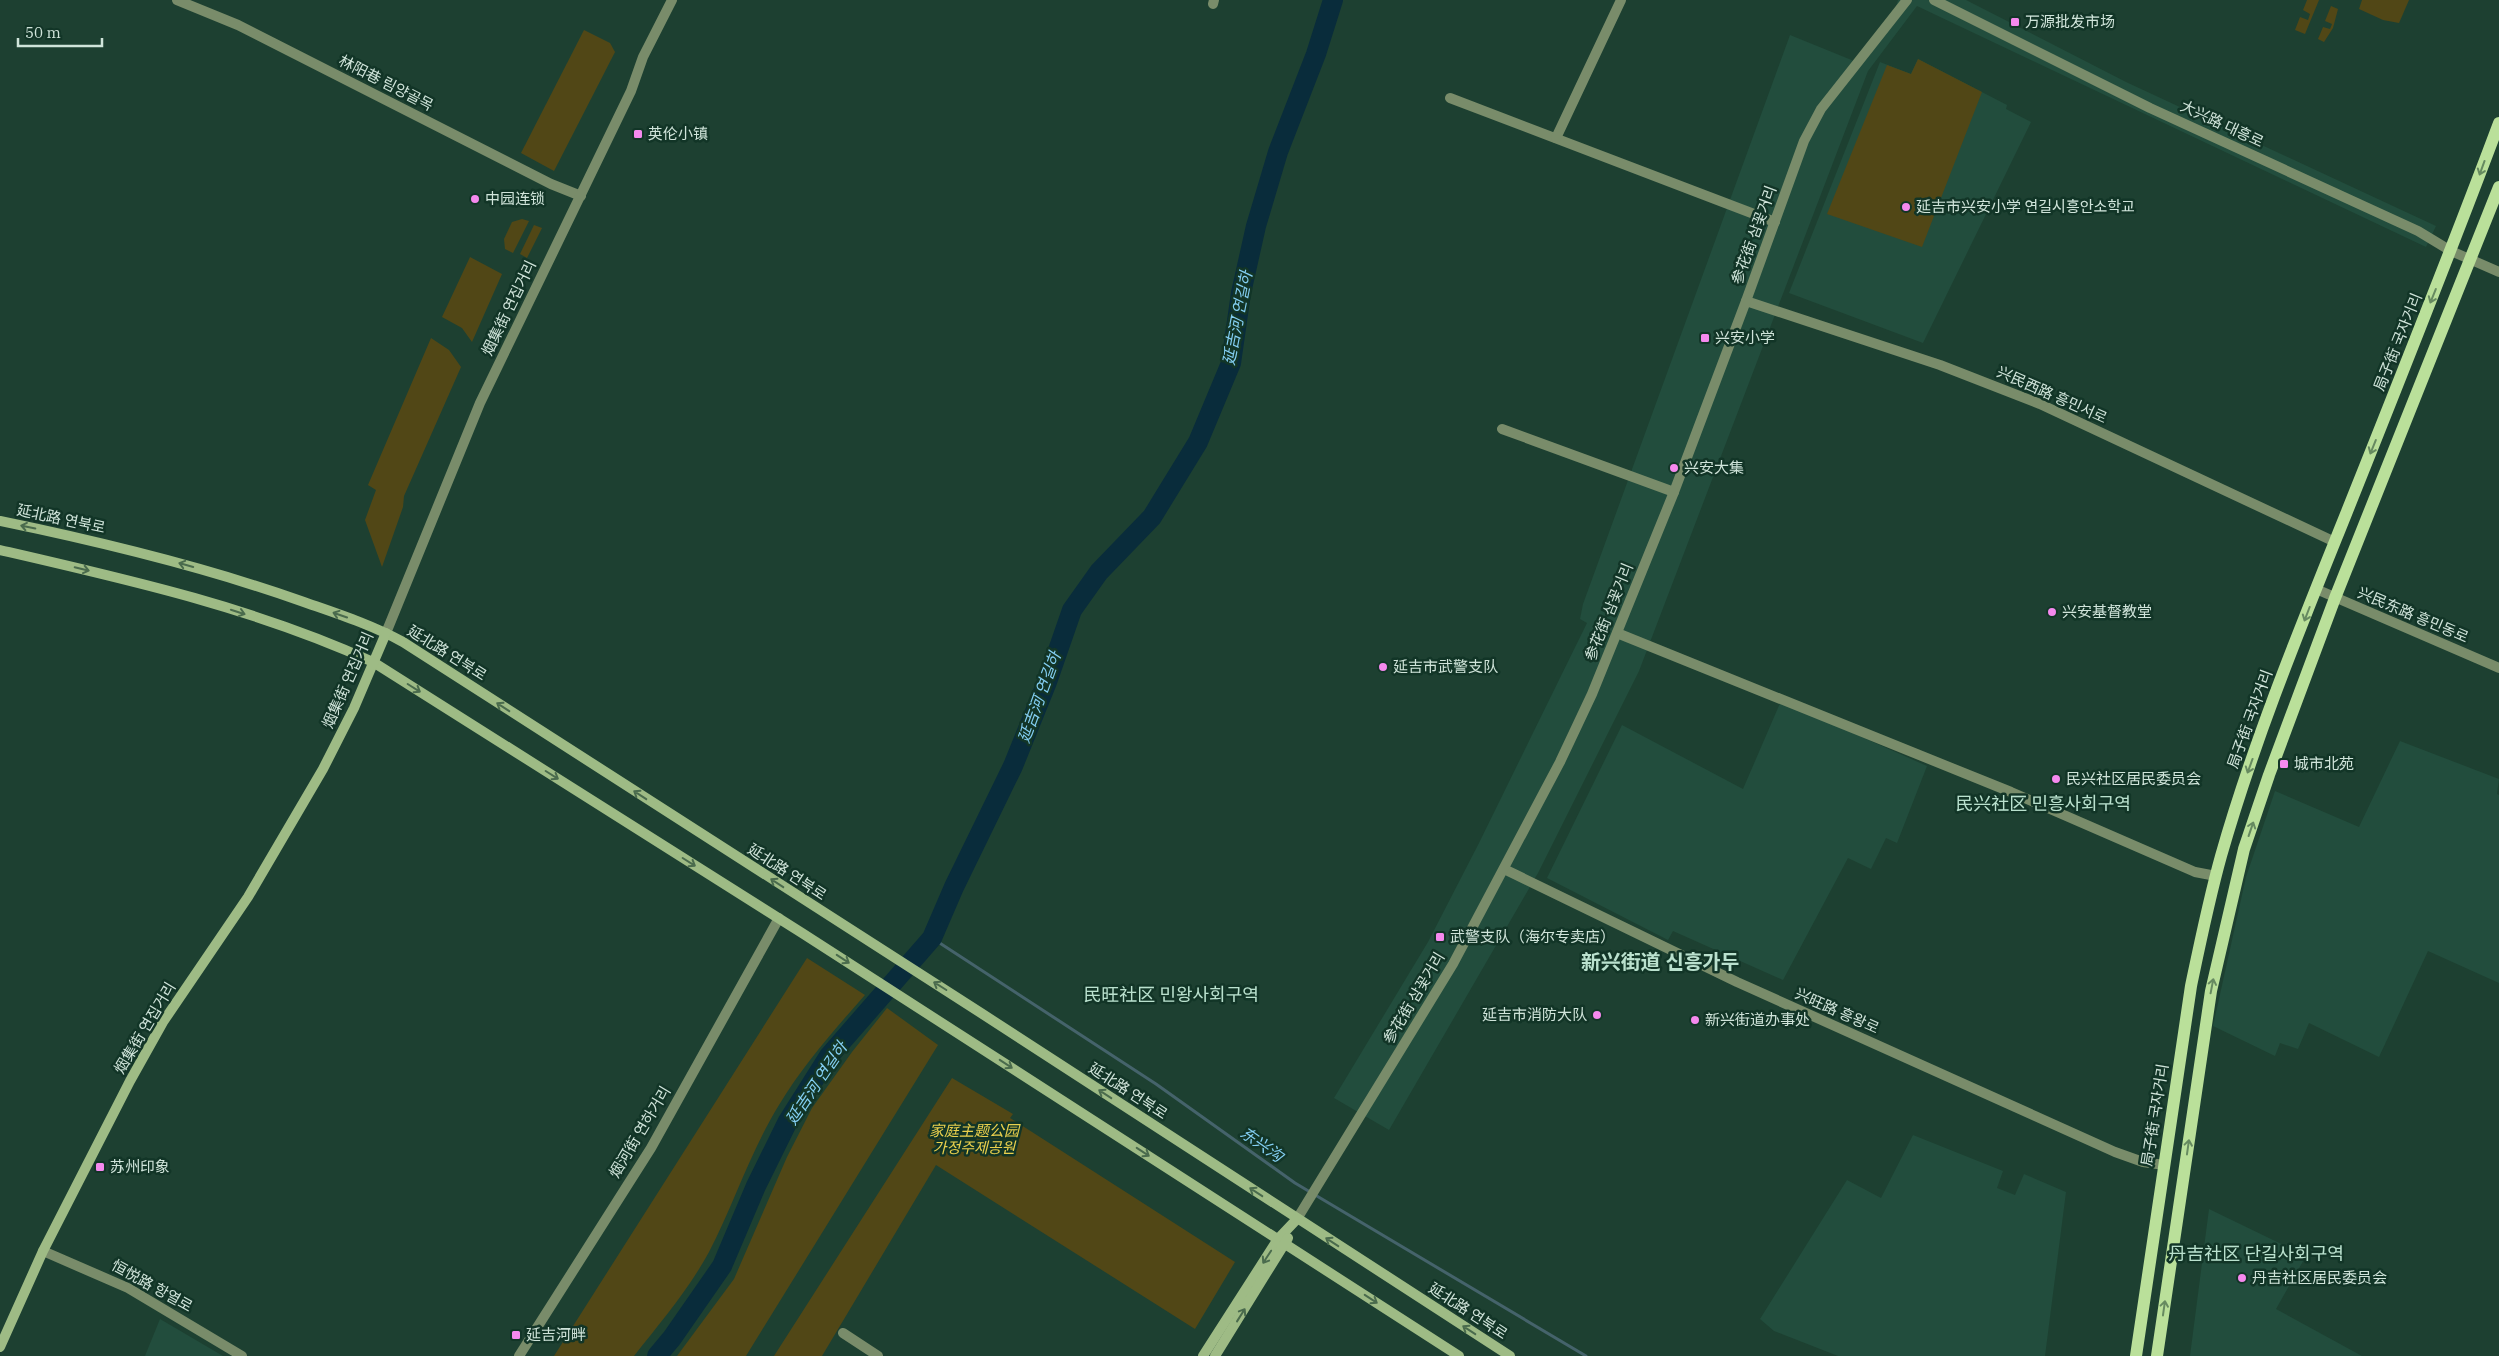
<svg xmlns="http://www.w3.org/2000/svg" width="2499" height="1356" viewBox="0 0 2499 1356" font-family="'IBM Plex Serif','Noto Sans SC','Noto Sans KR',serif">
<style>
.built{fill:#224d3d}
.green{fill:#514716}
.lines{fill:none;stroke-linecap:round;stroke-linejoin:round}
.stream{stroke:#45636b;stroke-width:3}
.river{stroke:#092c3b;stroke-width:20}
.minor{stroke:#798c6a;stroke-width:10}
.tertiary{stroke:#798c6a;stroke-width:10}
.secondary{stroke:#9ebb85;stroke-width:10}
.primary{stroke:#bae09a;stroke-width:12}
.oneway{stroke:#668a60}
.oneway2{stroke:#4a6b4d}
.poi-dot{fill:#f589ee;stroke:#123527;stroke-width:2}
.labels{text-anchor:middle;stroke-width:5;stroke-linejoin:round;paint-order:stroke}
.poi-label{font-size:15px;fill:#d0e4da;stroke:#123527;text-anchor:start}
.street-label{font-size:15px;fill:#d0e4da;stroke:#123527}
.park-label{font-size:15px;font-style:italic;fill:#ead04d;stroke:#123527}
.water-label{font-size:16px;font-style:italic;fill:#84cff3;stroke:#123527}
.quarter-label{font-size:18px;fill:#bae1ce;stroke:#123527}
.district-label{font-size:20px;font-weight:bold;fill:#bae1ce;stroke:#123527}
</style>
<rect width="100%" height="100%" fill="#1d4031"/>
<g class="built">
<polygon points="1898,0 1966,0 2126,82 2436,226 2426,247 1917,6 1868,71 1639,671 1538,873 1389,1130 1334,1098 1428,942 1479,843 1587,623 1580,619 1583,604 1790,35 1854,61 1895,10"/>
<polygon points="1918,59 2007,105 2006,109 2031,122 1923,343 1789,293 1880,62 1911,74"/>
<polygon points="1781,701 1927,766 1897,843 1886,838 1871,869 1848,858 1783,980 1673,931 1668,940 1547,878 1622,725 1743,789"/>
<polygon points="2400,741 2499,779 2497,794 2499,795 2499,983 2428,951 2379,1057 2309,1023 2298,1049 2280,1043 2275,1056 2213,1026 2246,877 2275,791 2359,827"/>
<polygon points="1913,1135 2003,1171 1997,1188 2015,1195 2024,1174 2066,1192 2045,1356 1838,1356 1774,1331 1760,1319 1847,1180 1881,1198"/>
<polygon points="2209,1209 2306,1256 2276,1309 2362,1356 2190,1356"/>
<polygon points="160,1319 223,1356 145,1356"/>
</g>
<g class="green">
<polygon points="2307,0 2319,0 2305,34 2295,30 2300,17 2308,20 2310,14 2303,10"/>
<polygon points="2362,0 2409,0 2399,23 2383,20 2359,9"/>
<polygon points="2331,6 2338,9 2333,28 2324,42 2318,39 2323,27 2330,29 2332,24 2325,21"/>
<polygon points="584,30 610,43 615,52 554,171 521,153"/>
<polygon points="1918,59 1982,92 1922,247 1827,214 1887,65 1911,74"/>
<polygon points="522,219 529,221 513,253 505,249 504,239 512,222"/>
<polygon points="534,225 542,228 527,258 520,254"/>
<polygon points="470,257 502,274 472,342 462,328 442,317"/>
<polygon points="431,338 449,350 461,367 404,496 403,507 382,567 365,520 376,490 368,485"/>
<path d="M 807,958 L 865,995 C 835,1029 803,1065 779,1105 C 750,1152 734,1204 709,1252 C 689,1289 660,1323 634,1356 L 554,1356 Z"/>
<polygon points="887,1008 938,1045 746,1356 677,1356 734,1279 787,1157 812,1108 852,1052"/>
<polygon points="952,1078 1013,1114 1010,1118 1235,1262 1195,1329 936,1165 822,1356 774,1356"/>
</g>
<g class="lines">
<polyline class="stream" points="932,938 1156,1084 1295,1183 1586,1356"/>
<polyline class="river" points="657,1356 672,1338 722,1266 756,1186 788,1121 829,1056 932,938 954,887 1013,766 1047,682 1072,610 1099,572 1152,517 1198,442 1231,363 1241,293 1256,226 1278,152 1316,54 1333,0"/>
<g class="minor">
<polyline points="177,0 238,25 551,184 581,196"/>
<polyline points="1213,4 1214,0"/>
<polyline points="1450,98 1775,222"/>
<polyline points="1556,138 1621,0"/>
<polyline points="1746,301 1940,365 2040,404 2335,542"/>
<polyline points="1502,429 1674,492"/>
<polyline points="1617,633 2011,792 2195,872 2216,876"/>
<polyline points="1504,869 1737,982 2035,1116 2115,1152 2143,1162 2164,1165"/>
<polyline points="43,1251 128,1288 242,1356"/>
<polyline points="843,1333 878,1356"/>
</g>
<g class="tertiary">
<polyline points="1934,0 2150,108 2418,231 2451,251 2499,272"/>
<polyline points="2316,589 2499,668"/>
<polyline points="386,633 480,403 631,91 643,57 672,0"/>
<polyline points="1297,1219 1453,964 1560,762 1592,694 1674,492 1746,301 1804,141 1821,109 1907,0"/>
<polyline points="519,1356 651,1148 779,918"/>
</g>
<g class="secondary">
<path d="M 0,521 C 102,542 202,566 301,601 C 335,613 370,624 403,642 L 981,1013 L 1510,1356"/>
<path d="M 0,550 C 126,579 255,608 373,662 L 802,933 L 1459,1356"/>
<polyline points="0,1347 43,1251 130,1081 163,1022 248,897 323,769 354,708 386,633"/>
<polyline points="1203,1356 1278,1239 1297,1219"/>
<polyline points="1215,1356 1288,1238"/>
</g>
<g class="primary">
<path d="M 2136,1356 L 2191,986 C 2200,943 2209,899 2221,856 C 2254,740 2301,626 2346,514 C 2398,384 2450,254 2499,123"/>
<polyline points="2157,1356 2211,991 2244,849 2269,775 2335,598 2499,187"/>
</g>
</g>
<defs><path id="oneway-shaft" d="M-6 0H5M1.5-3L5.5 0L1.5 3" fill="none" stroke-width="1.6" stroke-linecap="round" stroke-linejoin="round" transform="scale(1.25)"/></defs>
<g class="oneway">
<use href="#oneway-shaft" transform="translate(2482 168) rotate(110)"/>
<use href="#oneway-shaft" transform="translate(2433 296) rotate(112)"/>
<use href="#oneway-shaft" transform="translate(2373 447) rotate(112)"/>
<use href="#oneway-shaft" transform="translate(2307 614) rotate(111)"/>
<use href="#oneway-shaft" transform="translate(2250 766) rotate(110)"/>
<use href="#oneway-shaft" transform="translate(2251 829) rotate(-71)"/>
<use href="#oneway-shaft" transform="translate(2212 986) rotate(-79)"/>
<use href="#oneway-shaft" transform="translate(2188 1147) rotate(-82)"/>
<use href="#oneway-shaft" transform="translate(2164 1308) rotate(-82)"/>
</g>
<g class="oneway2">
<use href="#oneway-shaft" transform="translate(28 527) rotate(-168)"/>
<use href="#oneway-shaft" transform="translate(186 565) rotate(-164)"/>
<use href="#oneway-shaft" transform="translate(82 569) rotate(13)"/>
<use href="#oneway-shaft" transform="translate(238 612) rotate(18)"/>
<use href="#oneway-shaft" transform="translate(340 615) rotate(-161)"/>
<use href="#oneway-shaft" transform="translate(414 688) rotate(32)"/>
<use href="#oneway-shaft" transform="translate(503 707) rotate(-147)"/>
<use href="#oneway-shaft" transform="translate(552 775) rotate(32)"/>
<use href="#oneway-shaft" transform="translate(640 795) rotate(-147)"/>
<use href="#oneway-shaft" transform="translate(689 862) rotate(32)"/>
<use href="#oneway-shaft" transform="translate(777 883) rotate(-147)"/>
<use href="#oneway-shaft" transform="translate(843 959) rotate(33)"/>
<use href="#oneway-shaft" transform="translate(940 986) rotate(-148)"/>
<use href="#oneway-shaft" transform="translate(1006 1064) rotate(33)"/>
<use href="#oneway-shaft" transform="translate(1105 1094) rotate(-147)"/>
<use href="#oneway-shaft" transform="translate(1143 1152) rotate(33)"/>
<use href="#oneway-shaft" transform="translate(1256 1192) rotate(-147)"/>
<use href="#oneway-shaft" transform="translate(1332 1242) rotate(-147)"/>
<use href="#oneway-shaft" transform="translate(1267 1257) rotate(123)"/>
<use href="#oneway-shaft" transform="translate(1371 1299) rotate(33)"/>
<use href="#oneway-shaft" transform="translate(1241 1315) rotate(-58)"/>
<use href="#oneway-shaft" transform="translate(1469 1330) rotate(-147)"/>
</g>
<g class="poi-dot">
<rect x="2010" y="17" width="10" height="10" rx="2.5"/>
<rect x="633" y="129" width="10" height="10" rx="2.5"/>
<circle cx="475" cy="199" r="5"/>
<circle cx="1906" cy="207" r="5"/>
<rect x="1700" y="333" width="10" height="10" rx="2.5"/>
<circle cx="1674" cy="468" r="5"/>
<circle cx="2052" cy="612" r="5"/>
<circle cx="1383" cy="667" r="5"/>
<rect x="2279" y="759" width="10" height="10" rx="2.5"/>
<circle cx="2056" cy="779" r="5"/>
<rect x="1435" y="932" width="10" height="10" rx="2.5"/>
<circle cx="1597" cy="1015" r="5"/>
<circle cx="1695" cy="1020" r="5"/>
<rect x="95" y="1162" width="10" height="10" rx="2.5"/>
<circle cx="2242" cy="1278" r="5"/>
<rect x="511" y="1330" width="10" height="10" rx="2.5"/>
</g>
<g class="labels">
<g class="poi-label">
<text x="2025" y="27">万源批发市场</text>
<text x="648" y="139">英伦小镇</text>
<text x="485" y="204">中园连锁</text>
<text x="1916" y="212">延吉市兴安小学 연길시흥안소학교</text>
<text x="1715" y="343">兴安小学</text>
<text x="1684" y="473">兴安大集</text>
<text x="2062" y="617">兴安基督教堂</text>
<text x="1393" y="672">延吉市武警支队</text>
<text x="2294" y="769">城市北苑</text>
<text x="2066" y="784">民兴社区居民委员会</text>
<text x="1450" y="942">武警支队（海尔专卖店）</text>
<text x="1587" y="1020" text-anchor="end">延吉市消防大队</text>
<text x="1705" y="1025">新兴街道办事处</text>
<text x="110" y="1172">苏州印象</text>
<text x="2252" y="1283">丹吉社区居民委员会</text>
<text x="526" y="1340">延吉河畔</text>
</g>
<g class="street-label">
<text transform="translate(386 83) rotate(27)" y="5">林阳巷 림양골목</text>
<text transform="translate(2222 124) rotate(25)" y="5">大兴路 대흥로</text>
<text transform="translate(1754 235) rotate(-70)" y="5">参花街 삼꽃거리</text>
<text transform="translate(509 308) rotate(-64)" y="5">烟集街 연집거리</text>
<text transform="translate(2398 342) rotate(-68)" y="5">局子街 국자거리</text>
<text transform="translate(2052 395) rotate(24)" y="5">兴民西路 흥민서로</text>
<text transform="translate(61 519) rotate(12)" y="5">延北路 연북로</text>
<text transform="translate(1609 612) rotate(-68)" y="5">参花街 삼꽃거리</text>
<text transform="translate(2413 615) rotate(23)" y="5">兴民东路 흥민동로</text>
<text transform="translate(447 653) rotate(32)" y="5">延北路 연북로</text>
<text transform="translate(348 680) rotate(-66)" y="5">烟集街 연집거리</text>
<text transform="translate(2250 719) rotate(-70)" y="5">局子街 국자거리</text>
<text transform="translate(787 872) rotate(33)" y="5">延北路 연북로</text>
<text transform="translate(1414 998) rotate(-59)" y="5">参花街 삼꽃거리</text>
<text transform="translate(1837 1011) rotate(24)" y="5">兴旺路 흥왕로</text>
<text transform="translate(145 1028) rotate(-59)" y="5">烟集街 연집거리</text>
<text transform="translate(1128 1091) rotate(33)" y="5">延北路 연북로</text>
<text transform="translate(2155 1115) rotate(-81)" y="5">局子街 국자거리</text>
<text transform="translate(640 1132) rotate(-59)" y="5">烟河街 연하거리</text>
<text transform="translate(152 1286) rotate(29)" y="5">恒悦路 항열로</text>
<text transform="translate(1468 1311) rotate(33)" y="5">延北路 연북로</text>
</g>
<g class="park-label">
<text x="974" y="1136">家庭主题公园<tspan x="974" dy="17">가정주제공원</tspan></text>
</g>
<g class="water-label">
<text transform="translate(1237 318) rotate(-79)" y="6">延吉河 연길하</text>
<text transform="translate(1039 697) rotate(-70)" y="6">延吉河 연길하</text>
<text transform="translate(816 1083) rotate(-56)" y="6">延吉河 연길하</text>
<text transform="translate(1262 1144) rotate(35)" y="6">东兴沟</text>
</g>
<g class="quarter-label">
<text x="2043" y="810">民兴社区 민흥사회구역</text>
<text x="1171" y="1001">民旺社区 민왕사회구역</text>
<text x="2256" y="1260">丹吉社区 단길사회구역</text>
</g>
<g class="district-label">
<text x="1660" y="969">新兴街道 신흥가두</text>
</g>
</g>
<path d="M18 38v8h84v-8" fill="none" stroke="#d0e4da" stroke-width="2.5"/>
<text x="25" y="38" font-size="15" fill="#d0e4da" stroke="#123527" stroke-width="4" paint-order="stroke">50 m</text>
</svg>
